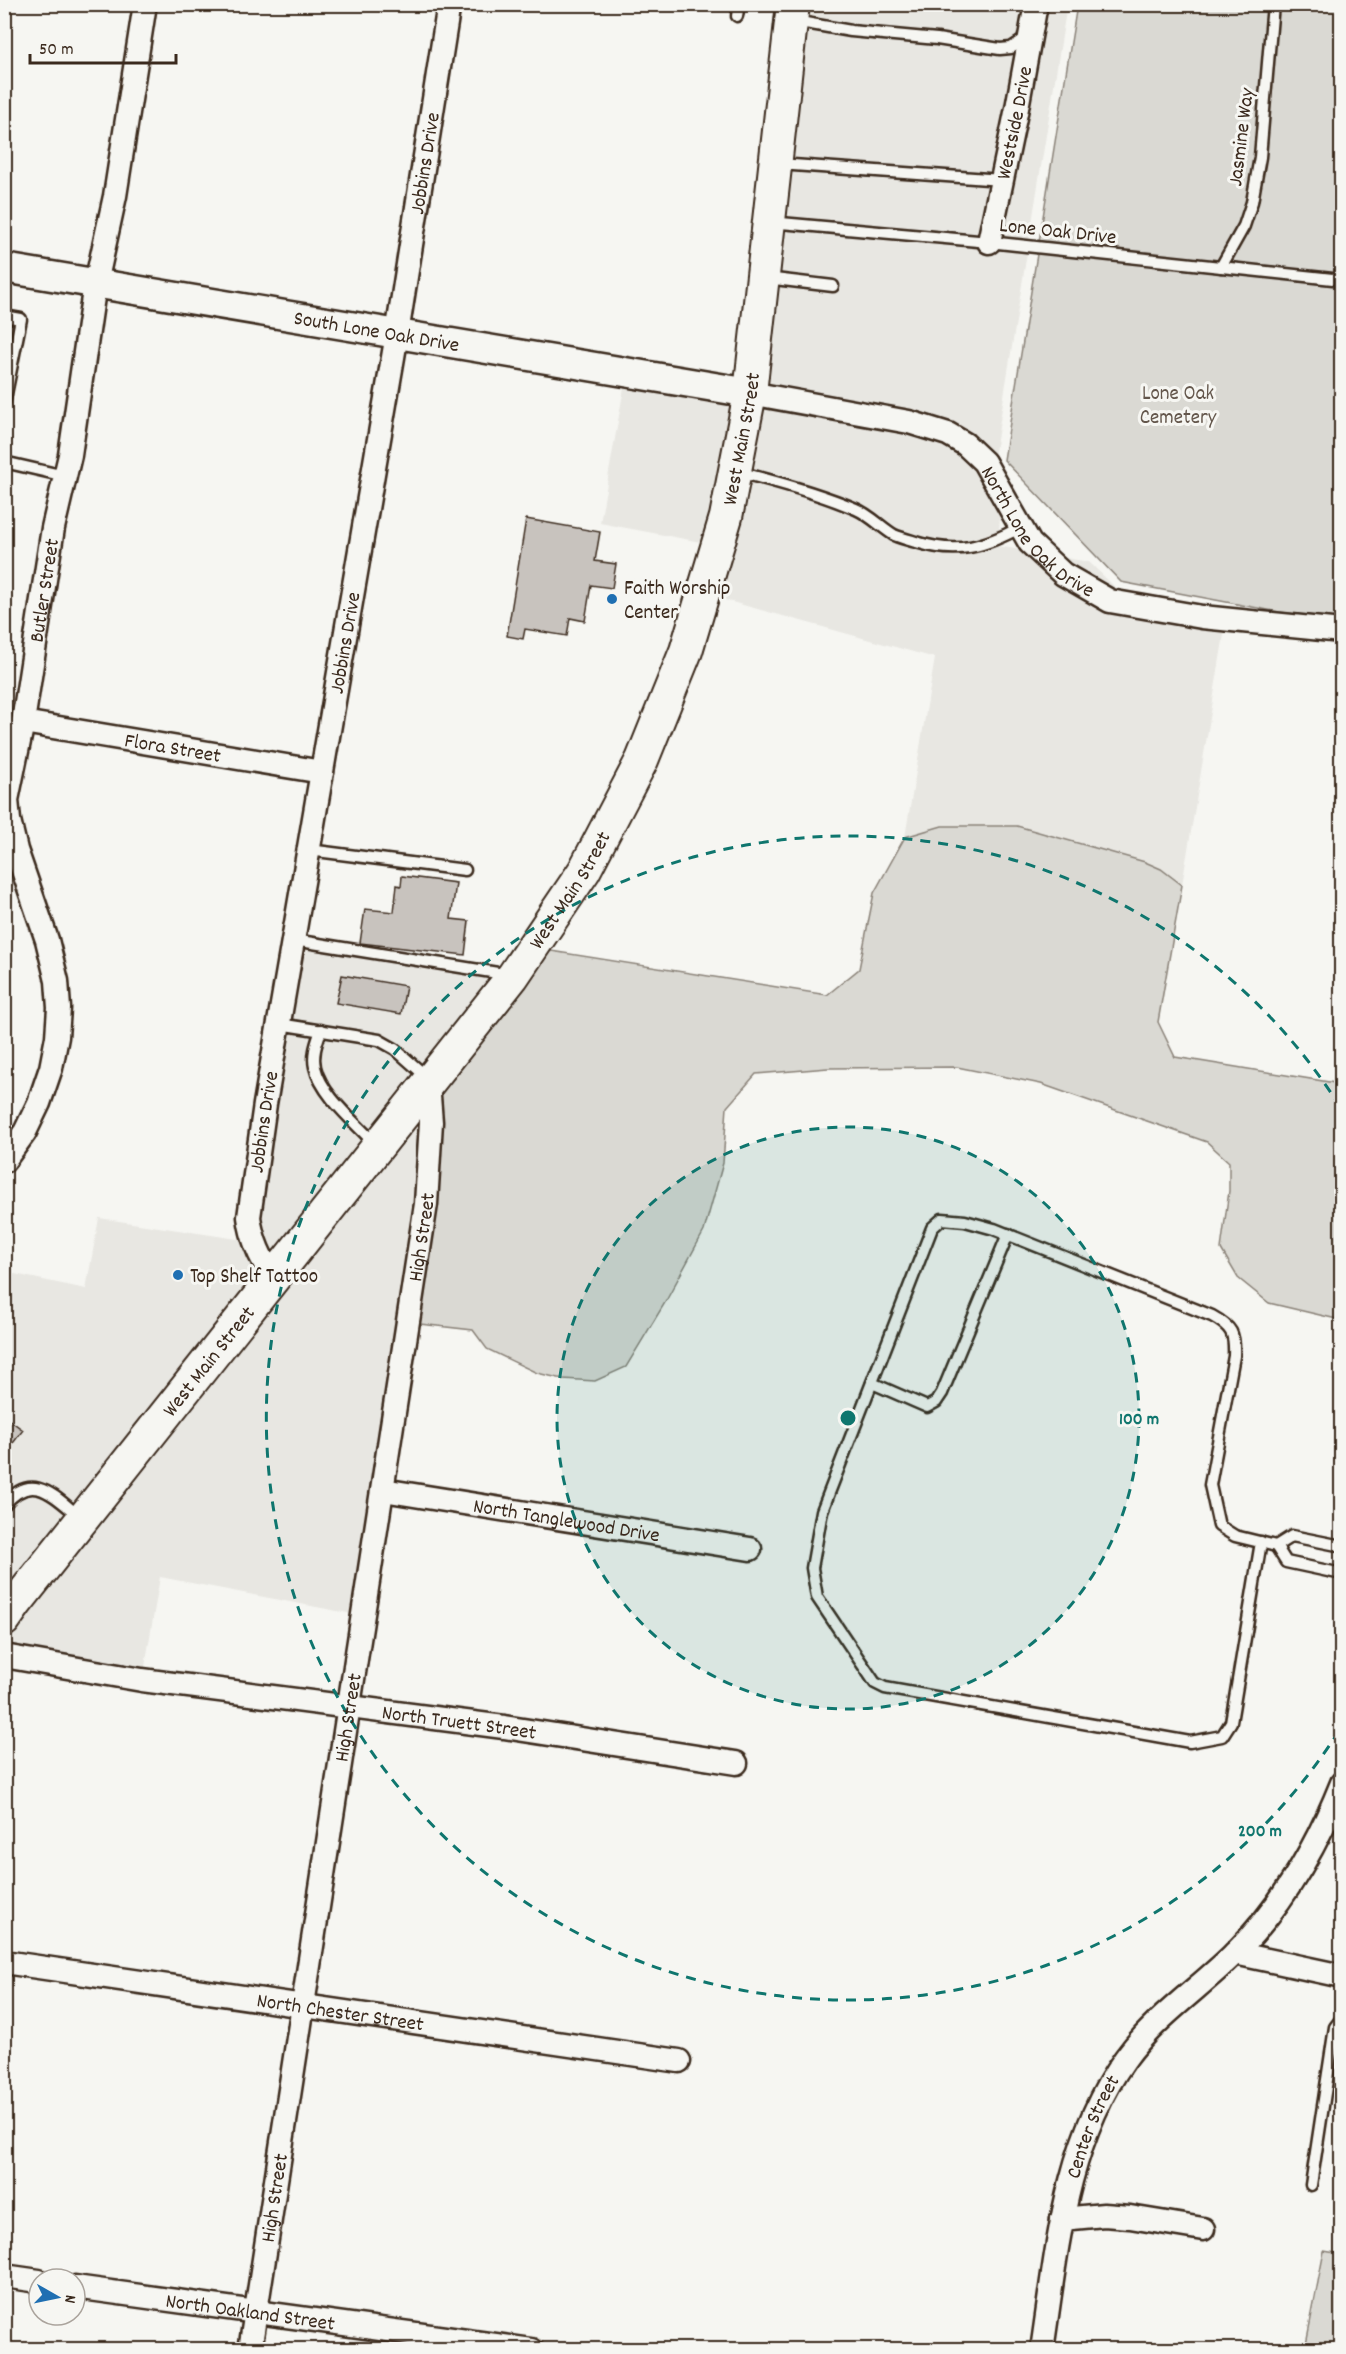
<svg xmlns="http://www.w3.org/2000/svg" width="1346" height="2354" viewBox="0 0 1346 2354" font-family="Dekko,sans-serif">
<style>
.built{fill:#e8e7e2}
.green{fill:#dad9d3;stroke:#8a8278;stroke-width:1.5}
.building{fill:#c8c3be;stroke:#3b2a1e;stroke-width:1.5}
.lines{fill:none;stroke-linecap:round;stroke-linejoin:round}
.service-casing{stroke:#3b2a1e;stroke-width:15}
.minor-casing{stroke:#3b2a1e;stroke-width:27}
.tertiary-casing{stroke:#3b2a1e;stroke-width:33}
.secondary-casing{stroke:#3b2a1e;stroke-width:36}
.service{stroke:#f6f6f2;stroke-width:10}
.minor{stroke:#f6f6f2;stroke-width:22}
.tertiary{stroke:#f6f6f2;stroke-width:28}
.secondary{stroke:#f6f6f2;stroke-width:32}
.ring{fill:none;stroke:#0f766e;stroke-width:3;stroke-dasharray:10 8}
.poi-dot{fill:#1f6fb2;stroke:#f6f6f2;stroke-width:2}
.labels{text-anchor:middle;stroke-width:6;stroke-linejoin:round;paint-order:stroke}
.street-label{font-size:21px;fill:#3b2a1e;stroke:#f6f6f2}
.park-label{font-size:21px;fill:#63564b;stroke:#f6f6f2}
.poi-label{font-size:21px;fill:#3b2a1e;stroke:#f6f6f2;text-anchor:start}
.centre{fill:#0f766e;stroke:#f6f6f2;stroke-width:3}
.ring-label{font-size:18px;text-anchor:middle;font-weight:bold;fill:#0f766e;stroke:#f6f6f2;stroke-width:6;stroke-linejoin:round;paint-order:stroke}
</style>
<rect width="100%" height="100%" fill="#f6f6f2"/>
<filter id="ink" filterUnits="userSpaceOnUse"><feTurbulence type="fractalNoise" baseFrequency=".0167" numOctaves="2"/><feDisplacementMap in="SourceGraphic" scale="12" xChannelSelector="R" yChannelSelector="G"/><feConvolveMatrix kernelMatrix="1 2 1 2 8 2 1 2 1" color-interpolation-filters="sRGB"/></filter>
<g filter="url(#ink)">
<g class="built">
<polygon points="803,5 1067,5 994,458 995,464 1003,473 998,546 1089,562 1117,589 1228,611 1182,885 1161,869 1017,826 942,826 905,837 935,658 714,597"/>
<polygon points="625,382 737,401 706,543 600,523"/>
<polygon points="304,943 493,972 434,1055 5,1600 5,1272 86,1289 99,1218 244,1240"/>
<polygon points="429,1101 402,1322 353,1614 160,1577 143,1678 5,1648 5,1641 22,1615"/>
</g>
<g class="green">
<polygon points="1077,5 1341,5 1341,619 1279,612 1121,582 1004,460"/>
<polygon points="942,826 1017,826 1145,862 1161,869 1182,885 1158,1022 1175,1057 1341,1084 1341,1320 1269,1303 1238,1278 1221,1249 1229,1191 1229,1162 1207,1142 1041,1084 957,1067 828,1068 756,1074 727,1107 723,1163 704,1231 666,1301 626,1367 595,1381 563,1379 537,1373 487,1349 473,1330 402,1322 429,1101 545,950 827,995 859,969 874,893 905,837"/>
<polygon points="1324,2251 1341,2254 1341,2349 1305,2349"/>
</g>
<g class="building">
<polygon points="526,519 600,532 595,561 616,564 612,588 591,585 585,621 570,618 567,636 525,629 523,639 507,636"/>
<polygon points="402,876 456,883 451,919 469,921 465,955 360,943 365,909 394,912 397,885 401,886"/>
<polygon points="342,975 406,986 401,1014 336,1003"/>
<polygon points="4,1416 23,1430 4,1455"/>
</g>
<g class="lines">
<g class="service-casing">
<g id="service">
<polyline points="737,16 739,4"/>
<polyline points="794,21 851,31 937,39 1000,49 1011,48 1028,37"/>
<polyline points="779,164 1002,180"/>
<polyline points="770,222 989,242 1342,280"/>
<polyline points="1221,267 1244,226 1252,202 1260,157 1273,4"/>
<polyline points="766,278 833,286"/>
<polyline points="4,316 21,319 4,404"/>
<polyline points="4,462 65,476"/>
<path d="M 738,472 C 778,482 818,493 856,509 C 870,515 881,527 894,535 C 901,538 909,540 916,542 C 958,555 984,547 1021,527"/>
<polyline points="309,850 465,870"/>
<polyline points="294,940 510,975"/>
<polyline points="279,1024 379,1040 395,1049 429,1079"/>
<path d="M 321,1030 C 317,1042 312,1054 315,1067 C 321,1095 357,1124 376,1145"/>
<polyline points="872,1383 927,1407 936,1402 942,1393 1008,1234"/>
<path d="M 4,1505 C 32,1470 54,1496 80,1517"/>
<path d="M 1261,1542 L 1231,1722 L 1222,1736 L 1190,1742 L 885,1688 L 875,1683 L 817,1597 L 812,1568 L 822,1511 L 932,1228 L 942,1219 L 965,1221 L 994,1229 L 1212,1316 C 1232,1327 1235,1333 1234,1356 L 1210,1485 L 1219,1526 L 1235,1536 L 1276,1546"/>
<polyline points="1342,1546 1292,1536 1276,1546 1286,1562 1342,1574"/>
<polyline points="1311,2185 1335,2027 1342,2018"/>
</g>
</g>
<g class="minor-casing">
<g id="minor">
<path id="s1" d="M 989,242 L 1017,108 L 1036,4"/>
<path id="s2" d="M 750,393 L 909,422 L 948,434 L 965,444 L 984,462 L 1030,543 L 1063,574 L 1110,601 L 1202,617 L 1342,631"/>
<path id="s3" d="M 23,722 L 322,772"/>
<path id="s4" d="M 4,1161 L 25,1132 L 39,1103 L 51,1068 L 57,1037 L 59,1008 L 57,981 L 47,940 L 16,850 L 9,820 L 7,800 L 23,722 L 53,528 L 70,455 L 93,297 L 115,196 L 145,4"/>
<path id="s5" d="M 274,1277 C 260,1259 252,1239 249,1217 L 265,1104 L 397,334 L 449,4"/>
<path id="s6" d="M 383,1490 L 750,1549"/>
<path id="s7" d="M 4,1656 L 142,1680 L 504,1727 L 736,1763"/>
<polyline points="1235,1953 1342,1976"/>
<path id="s8" d="M 4,1962 L 679,2061"/>
<polyline points="1062,2219 1104,2215 1130,2217 1203,2229"/>
<polyline points="4,2276 39,2281"/>
<path id="s9" d="M 75,2287 L 532,2350"/>
<path id="s10" d="M 250,2350 L 426,1204 L 431,1122 L 428,1083"/>
<path id="s11" d="M 1042,2350 C 1057,2251 1065,2143 1125,2059 C 1155,2017 1200,1988 1236,1952 C 1284,1904 1317,1846 1342,1783"/>
</g>
</g>
<g class="tertiary-casing">
<g id="tertiary">
<path id="s12" d="M 4,268 L 750,393"/>
</g>
</g>
<g class="secondary-casing">
<g id="secondary">
<path id="s13" d="M 4,1620 L 16,1603 L 513,976 L 584,871 L 642,760 L 686,651 L 726,517 L 750,393 L 793,4"/>
</g>
</g>
<use href="#service" class="service"/>
<use href="#minor" class="minor"/>
<use href="#tertiary" class="tertiary"/>
<use href="#secondary" class="secondary"/>
</g>
</g>
<circle cx="848" cy="1418" r="291" fill="#0f766e" fill-opacity=".12"/>
<g class="ring">
<circle cx="848" cy="1418" r="291"/>
<path d="M1339 1731A582 582 0 1 1 1339 1105"/>
</g>
<g class="poi-dot">
<circle cx="612" cy="599" r="6"/>
<circle cx="178" cy="1275" r="6"/>
</g>
<g class="labels">
<g class="street-label">
<text dy="7" stroke="none"><textPath href="#s1" startOffset="122">Westside Drive</textPath></text>
<text transform="translate(1240 137) rotate(-83)" y="7">Jasmine Way</text>
<text dy="7" stroke="none"><textPath href="#s5" startOffset="1134">Jobbins Drive</textPath></text>
<text transform="translate(1058 230) rotate(6)" y="7">Lone Oak Drive</text>
<text dy="7" stroke="none"><textPath href="#s12" startOffset="378">South Lone Oak Drive</textPath></text>
<text dy="7" stroke="none"><textPath href="#s13" startOffset="1410">West Main Street</textPath></text>
<text dy="7" stroke="none"><textPath href="#s2" startOffset="338">North Lone Oak Drive</textPath></text>
<text dy="7" stroke="none"><textPath href="#s4" startOffset="594">Butler Street</textPath></text>
<text dy="7" stroke="none"><textPath href="#s5" startOffset="648">Jobbins Drive</textPath></text>
<text dy="7" stroke="none"><textPath href="#s3" startOffset="152">Flora Street</textPath></text>
<text dy="7" stroke="none"><textPath href="#s13" startOffset="924">West Main Street</textPath></text>
<text dy="7" stroke="none"><textPath href="#s5" startOffset="162">Jobbins Drive</textPath></text>
<text dy="7" stroke="none"><textPath href="#s10" startOffset="1126">High Street</textPath></text>
<text dy="7" stroke="none"><textPath href="#s13" startOffset="330">West Main Street</textPath></text>
<text dy="7" stroke="none"><textPath href="#s6" startOffset="186">North Tanglewood Drive</textPath></text>
<text dy="7" stroke="none"><textPath href="#s10" startOffset="640">High Street</textPath></text>
<text dy="7" stroke="none"><textPath href="#s7" startOffset="460">North Truett Street</textPath></text>
<text dy="7" stroke="none"><textPath href="#s8" startOffset="340">North Chester Street</textPath></text>
<text dy="7" stroke="none"><textPath href="#s11" startOffset="230">Center Street</textPath></text>
<text dy="7" stroke="none"><textPath href="#s10" startOffset="154">High Street</textPath></text>
<text dy="7" stroke="none"><textPath href="#s9" startOffset="177">North Oakland Street</textPath></text>
</g>
<g class="park-label">
<text x="1178" y="399">Lone Oak<tspan x="1178" dy="24">Cemetery</tspan></text>
</g>
<g class="poi-label">
<text x="624" y="594">Faith Worship<tspan x="624" dy="24">Center</tspan></text>
<text x="190" y="1282">Top Shelf Tattoo</text>
</g>
</g>
<circle cx="848" cy="1418" r="9" class="centre"/>
<g class="ring-label">
<text x="1139" y="1424">100 m</text>
<text x="1260" y="1836">200 m</text>
</g>
<rect width="1346" height="2354" fill="none" stroke="#f6f6f2" stroke-width="24"/>
<rect x="12" y="12" width="1322" height="2330" fill="none" stroke="#3b2a1e" stroke-width="2" filter="url(#ink)"/>
<g transform="translate(57 2297) rotate(99)"><circle r="28" fill="#f6f6f2" stroke="#aba49d" stroke-width="1.5"/>
<path d="M0-4.5L10 22L0 15L-10 22Z" fill="#1f6fb2"/>
<text y="-9" font-size="16" font-weight="bold" text-anchor="middle" fill="#3b2a1e">N</text>
</g>
<path d="M30 54v9h146v-9" fill="none" stroke="#3b2a1e" stroke-width="3"/>
<text x="39" y="54" font-size="18" fill="#3b2a1e" stroke="#f6f6f2" stroke-width="4.5" paint-order="stroke">50 m</text>
</svg>
